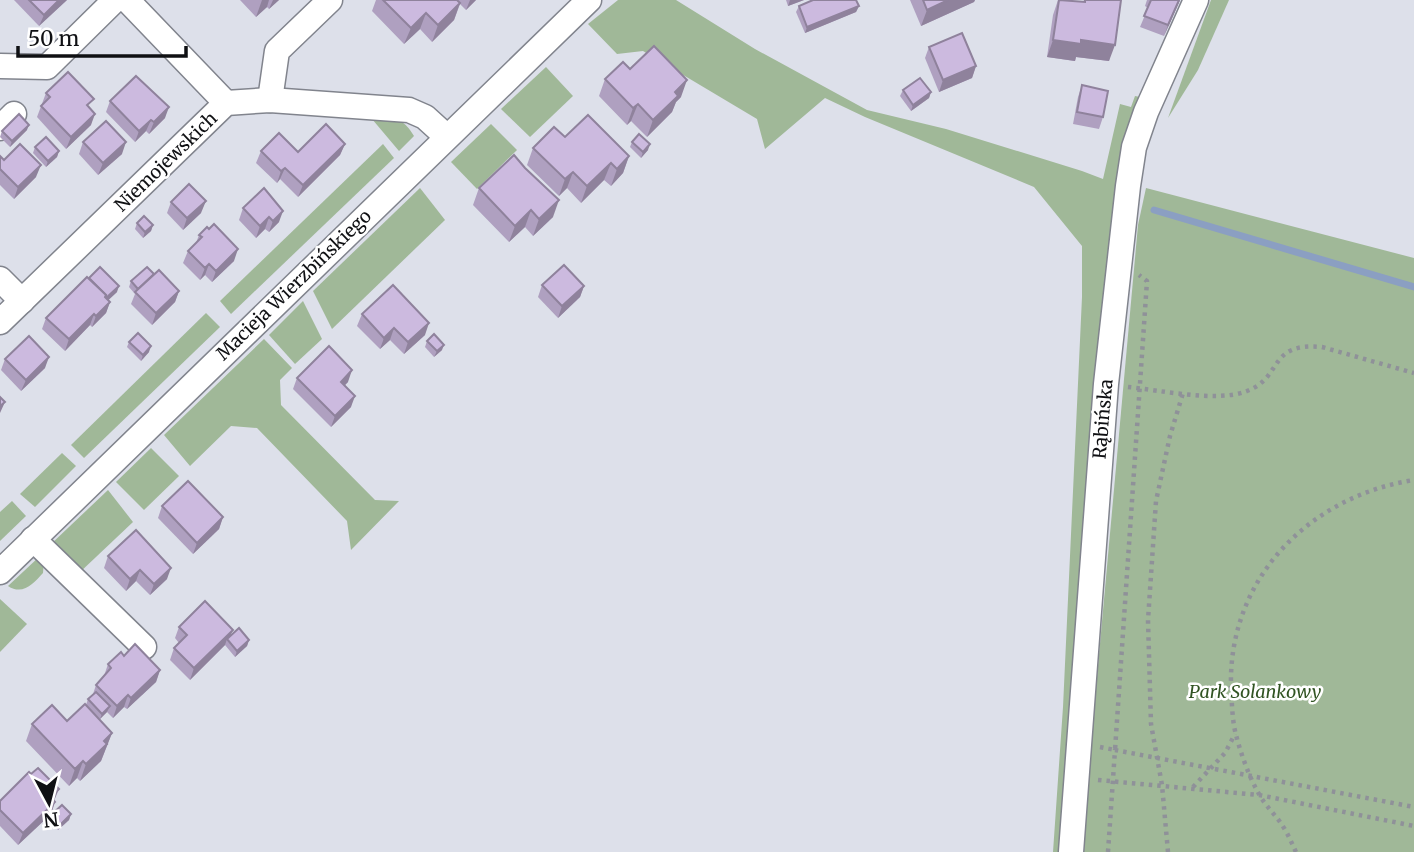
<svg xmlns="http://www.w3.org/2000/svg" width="1414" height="852" viewBox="0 0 1414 852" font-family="Merriweather,serif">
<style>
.green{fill:#a0b898}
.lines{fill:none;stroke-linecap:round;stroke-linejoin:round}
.stream{stroke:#8b9fc2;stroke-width:7}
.minor-casing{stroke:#81848d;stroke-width:27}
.path{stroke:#8f9199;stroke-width:4.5;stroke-dasharray:3.5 5;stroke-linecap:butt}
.minor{stroke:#fff;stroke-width:24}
.wall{fill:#afa0c0}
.shaded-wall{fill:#8f829c}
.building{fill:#ccbadf;stroke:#8f829c;stroke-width:2}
.labels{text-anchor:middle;stroke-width:5;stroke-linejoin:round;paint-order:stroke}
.street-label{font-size:18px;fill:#0f1013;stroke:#fff}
.park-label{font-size:18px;font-style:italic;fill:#315423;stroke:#fff}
</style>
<rect width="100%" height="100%" fill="#dde0ea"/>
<g class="green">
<polygon points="618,0 676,0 755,49 867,110 946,129 1082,171 1103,179 1120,104 1131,107 1135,96 1140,97 1065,852 1053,852 1063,707 1082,297 1082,246 1034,187 865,117 825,98 765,149 757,119 643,51 617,54 588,24"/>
<polygon points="1211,0 1229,0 1198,70 1168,118"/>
<polygon points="546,67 573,96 530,137 501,109"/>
<path d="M 372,119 C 394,119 402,116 414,136 L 399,151 Z"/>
<polygon points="491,124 517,150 477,189 451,162"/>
<polygon points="383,144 394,158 231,314 220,301"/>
<polygon points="420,188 445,220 332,329 313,291"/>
<polygon points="1146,188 1414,258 1414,852 1084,852 1089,765 1138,225"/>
<polygon points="303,301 322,339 295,364 269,335"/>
<polygon points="206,313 220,327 84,458 71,445"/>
<polygon points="264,339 292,368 280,380 281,405 375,500 399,501 351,550 347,521 257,428 231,426 190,466 164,435"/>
<polygon points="151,448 179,476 144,510 116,482"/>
<polygon points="62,453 76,466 35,507 20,494"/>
<polygon points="108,490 133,522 78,574 50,545"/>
<polygon points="12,501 26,516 0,541 0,512"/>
<path d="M 40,556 L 44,560 L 43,573 C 34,583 23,596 8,586 Z"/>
<polygon points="0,599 27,624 0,652"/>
</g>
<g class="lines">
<polyline class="stream" points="1154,210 1414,287"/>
<g class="minor-casing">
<g id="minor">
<polyline points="127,0 226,103"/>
<polyline points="0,66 47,67 115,0"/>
<polyline points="270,100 277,51 330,0"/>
<polyline points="0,128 14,114"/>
<polyline points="0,279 22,301"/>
<polyline points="0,322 226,103 270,100 409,110 425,117 447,137"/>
<polyline points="33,539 144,647"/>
<polyline points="0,572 589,0"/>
<polyline points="1071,852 1106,384 1128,186 1134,147 1146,112 1196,0"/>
</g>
</g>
<g class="path">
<path d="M 1128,387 C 1160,390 1217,403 1247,391 C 1284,377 1267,342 1322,347 L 1414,373"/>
<polyline points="1100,747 1115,750 1147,281 1139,275"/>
<polyline points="1098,780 1259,795 1414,826"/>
<polyline points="1193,787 1225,753 1235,734"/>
<polyline points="1108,852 1115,750 1414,807"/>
<polyline points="1168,852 1162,785 1151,724 1148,620 1156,501 1170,436 1183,393"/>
<path d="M 1296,852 C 1292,844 1289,836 1284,828 C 1277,816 1266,807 1259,794 C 1249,777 1241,754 1236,735 C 1232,720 1232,703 1231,687 C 1228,578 1310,496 1414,480"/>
</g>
<use href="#minor" class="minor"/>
</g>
<g class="wall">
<polygon points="14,0 67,0 39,26"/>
<polygon points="240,0 279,0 269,9 267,7 256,17"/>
<polygon points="376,0 476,0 466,10 460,4 454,20 432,42 420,29 404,44 372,11"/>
<polygon points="786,0 804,0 788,6"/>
<polygon points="910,0 975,0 974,2 921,26"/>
<polygon points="1058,0 1083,2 1084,0 1121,0 1109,61 1076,57 1075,61 1047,57 1053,15"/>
<polygon points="1147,0 1180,0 1164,36 1140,27 1148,8 1145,6"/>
<polygon points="799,6 859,6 856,12 805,33 796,12"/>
<polygon points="929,47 976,66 972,78 939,92 925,58"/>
<polygon points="630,69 681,97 676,102 672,112 647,137 631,121 627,125 599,96 605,79"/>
<polygon points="1082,85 1103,117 1099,129 1073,124 1078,97"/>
<polygon points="903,90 931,92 929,98 911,111 900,96"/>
<polygon points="46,93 90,109 91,125 66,149 37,117"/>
<polygon points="110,101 165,118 149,134 146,131 135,142 106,112"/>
<polygon points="27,130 10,147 0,137 2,131"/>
<polygon points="565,137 629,156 623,173 611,186 604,180 581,203 567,188 559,196 527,165 533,148"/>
<polygon points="83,142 122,154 98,175 79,154"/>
<polygon points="632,142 648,150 641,158 630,147"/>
<polygon points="345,144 340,155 298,197 280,179 277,183 256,163 261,151 298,152"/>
<polygon points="35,147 59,151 57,157 46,167 33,153"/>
<polygon points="0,156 4,160 36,177 14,199 0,185"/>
<polygon points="264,188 279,222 269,232 265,229 256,238 239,220 243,208"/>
<polygon points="479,188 553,217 533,236 525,227 509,242 473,205"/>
<polygon points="171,202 201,213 183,230 167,213"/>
<polygon points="137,223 153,225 151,231 143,238 135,229"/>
<polygon points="199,235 234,261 212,282 205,275 200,280 183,263 188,251 196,243"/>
<polygon points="154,274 179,291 175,302 152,325 131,304 135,294 129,287 131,281"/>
<polygon points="89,278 117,292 108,300 110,302 106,313 92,327 90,325 65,351 42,329 46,318"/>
<polygon points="542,285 584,286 580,297 558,318 538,297"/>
<polygon points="362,314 425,335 404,354 390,340 380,349 357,326"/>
<polygon points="427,341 442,350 434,357 425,347"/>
<polygon points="129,342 149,352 141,361 127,347"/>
<polygon points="5,359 45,368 21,391 1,370"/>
<polygon points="297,378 348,382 345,385 351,407 331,427 293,389"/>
<polygon points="162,506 223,517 219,529 193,554 158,518"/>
<polygon points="108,556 167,579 150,595 136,581 126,591 104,568"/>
<polygon points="179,627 231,636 249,640 247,646 235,657 225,645 190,680 170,660 174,648 179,643 175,638"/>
<polygon points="124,656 160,670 156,682 127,709 124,707 113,718 107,712 100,719 86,705 88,699 93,694 96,685 104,676 108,664"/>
<polygon points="67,721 112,733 101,761 80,781 77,778 69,786 26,741 32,724"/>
<polygon points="0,801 54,801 55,802 51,814 18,845 0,826"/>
<polygon points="71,814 69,820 58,830 49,821 51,815"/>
</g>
<g class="shaded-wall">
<polygon points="59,0 67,0 39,26 44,15"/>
<polygon points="262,0 269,0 267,7 256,17"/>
<polygon points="273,0 279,0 269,9"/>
<polygon points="470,0 476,0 466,10"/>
<polygon points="790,0 804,0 788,6"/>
<polygon points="948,0 975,0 974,2 921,26 927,10"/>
<polygon points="1179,0 1180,0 1164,36 1168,25"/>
<polygon points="460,3 454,20 432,42 438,25"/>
<polygon points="859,6 856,12 805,33 807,27"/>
<polygon points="426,13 420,29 404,44 411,28"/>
<polygon points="1053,40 1081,40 1115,45 1109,61 1076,57 1075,61 1047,57"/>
<polygon points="976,66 972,78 939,92 943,80"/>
<polygon points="687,80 681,97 676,102 672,112 647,137 653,120 675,92"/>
<polygon points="931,92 929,98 911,111 913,105"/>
<polygon points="638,104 631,121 627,125 633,108"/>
<polygon points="169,107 165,118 149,134 154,122"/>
<polygon points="95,114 91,125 66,149 71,137"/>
<polygon points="151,120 146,131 135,142 139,131"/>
<polygon points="29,125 27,130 10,147 12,141"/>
<polygon points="126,142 122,154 98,175 103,163"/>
<polygon points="345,144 340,155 298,197 303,185"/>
<polygon points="650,144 648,150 641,158 643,152"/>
<polygon points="59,151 57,157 46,167 48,161"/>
<polygon points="629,156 623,173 611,186 617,169"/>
<polygon points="611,163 604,180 581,203 587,186"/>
<polygon points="41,165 36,177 14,199 18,187"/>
<polygon points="285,168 280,179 277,183 281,171"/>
<polygon points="573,172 567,188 559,196 565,179"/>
<polygon points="559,200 553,217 533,236 539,219"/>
<polygon points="206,201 201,213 183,230 187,218"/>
<polygon points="531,210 525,227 509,242 515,226"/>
<polygon points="283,211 279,222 269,232 273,221"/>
<polygon points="269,217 265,229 256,238 260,226"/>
<polygon points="153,225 151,231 143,238 145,232"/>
<polygon points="238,249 234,261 212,282 216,271"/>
<polygon points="209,264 205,275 200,280 205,268"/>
<polygon points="119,286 117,292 100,308 105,297"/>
<polygon points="584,286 580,297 558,318 562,306"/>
<polygon points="179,291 175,302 152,325 156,313"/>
<polygon points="110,302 106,313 92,327 96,316"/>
<polygon points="94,314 90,325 65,351 69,339"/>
<polygon points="429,323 425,335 404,354 408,342"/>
<polygon points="394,328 390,340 380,349 384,338"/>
<polygon points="444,345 442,350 434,357 437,351"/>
<polygon points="151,346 149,352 141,361 143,355"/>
<polygon points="49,357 45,368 21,391 26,380"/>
<polygon points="352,370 348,382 337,393 341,382"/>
<polygon points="355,396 351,407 331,427 335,416"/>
<polygon points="5,402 0,413 0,414 0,406"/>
<polygon points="223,517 219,529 193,554 197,543"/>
<polygon points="171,568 167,579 150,595 154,584"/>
<polygon points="140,570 136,581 126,591 130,579"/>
<polygon points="233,630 228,641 227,639 225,645 190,680 194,668"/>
<polygon points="249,640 247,646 235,657 237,651"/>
<polygon points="160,670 156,682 127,709 131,698"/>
<polygon points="128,695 124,707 113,718 117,706"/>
<polygon points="110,706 107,712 100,719 102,714"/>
<polygon points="112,733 101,761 80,781 86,764 104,741"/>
<polygon points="83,761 77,778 69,786 75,769"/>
<polygon points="59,789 54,801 51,797"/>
<polygon points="55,802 51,814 18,845 23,833"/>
<polygon points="71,814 69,820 58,830 60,825"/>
</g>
<g class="building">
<polygon points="29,0 59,0 44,15"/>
<polygon points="383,0 457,0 460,3 438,25 426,13 411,28"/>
<polygon points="813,0 856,0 859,6 807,27 799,6"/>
<polygon points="923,0 948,0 927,10"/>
<polygon points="1059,0 1085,2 1085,0 1121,0 1115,45 1081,40 1081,44 1053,40"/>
<polygon points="1151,0 1179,0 1168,25 1144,16"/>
<polygon points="962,33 976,66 943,80 929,47"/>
<polygon points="654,46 687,80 675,92 678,96 653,120 638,104 633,108 605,79 623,62 630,69"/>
<polygon points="68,72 94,99 87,105 95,114 71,137 41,106 50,97 46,93"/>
<polygon points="136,76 169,107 154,122 151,120 139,131 110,101"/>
<polygon points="920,78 931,92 913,105 903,90"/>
<polygon points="1082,85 1108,91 1103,117 1077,112"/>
<polygon points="19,114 29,125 12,141 2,131"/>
<polygon points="588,115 629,156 617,169 611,163 587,186 573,172 565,179 533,148 554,127 565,137"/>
<polygon points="106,121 126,142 103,163 83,142"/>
<polygon points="326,124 345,144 303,185 285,168 281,171 261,151 279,133 298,152"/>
<polygon points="639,134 650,144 643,152 632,142"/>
<polygon points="46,137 59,151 48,161 35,147"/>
<polygon points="20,144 41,165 18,187 0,169 0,156 4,160"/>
<polygon points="514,155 525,168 559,200 539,219 531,210 515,226 479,188"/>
<polygon points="189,184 206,201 187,218 171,202"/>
<polygon points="264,188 283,211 273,221 269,217 260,226 243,208"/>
<polygon points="144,216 153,225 145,232 137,223"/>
<polygon points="214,224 238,249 216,271 209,264 205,268 188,251 202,237 199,235 207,227 209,229"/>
<polygon points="564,265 584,286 562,306 542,285"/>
<polygon points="100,267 119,286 106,298 105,297 106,295 89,278"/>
<polygon points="147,267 154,274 138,289 131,281"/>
<polygon points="159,270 179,291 156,313 135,292"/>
<polygon points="87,277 106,295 105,297 110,302 96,316 94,314 69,339 46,318"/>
<polygon points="393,285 429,323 408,342 394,328 384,338 362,314"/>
<polygon points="138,333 151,346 143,355 129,342"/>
<polygon points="434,334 444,345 437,351 427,341"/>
<polygon points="29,336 49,357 26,380 5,359"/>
<polygon points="329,346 352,370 341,382 355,396 335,416 297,378"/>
<polygon points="0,397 5,402 0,406"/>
<polygon points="188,481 223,517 197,543 162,506"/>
<polygon points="136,530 171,568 154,584 140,570 130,579 108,556"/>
<polygon points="205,601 233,630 194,668 174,648 187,635 179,627"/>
<polygon points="239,628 249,640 237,651 227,639"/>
<polygon points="135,644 160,670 131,698 128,695 117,706 96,685 111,668 108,664 121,652 124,656"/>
<polygon points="96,692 110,706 102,714 88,699"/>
<polygon points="85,704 112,733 104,741 107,744 86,764 83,761 75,769 32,724 52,705 67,721"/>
<polygon points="38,768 59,789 51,797 55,802 23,833 0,810 0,801 29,772 31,774"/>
<polygon points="62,805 71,814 60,825 51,815"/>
</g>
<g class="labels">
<g class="street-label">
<text transform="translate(166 162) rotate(-44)" y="6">Niemojewskich</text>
<text transform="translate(294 285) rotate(-44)" y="6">Macieja Wierzbińskiego</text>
<text transform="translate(1103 419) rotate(-85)" y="6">Rąbińska</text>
</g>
<g class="park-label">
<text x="1255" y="698">Park Solankowy</text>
</g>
</g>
<g transform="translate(49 803) rotate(173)" stroke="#ffffff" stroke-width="5" paint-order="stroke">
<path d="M0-5L12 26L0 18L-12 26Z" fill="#0f1013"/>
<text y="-10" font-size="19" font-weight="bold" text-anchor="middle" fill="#0f1013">N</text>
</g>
<path d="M18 46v10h168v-10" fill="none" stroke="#0f1013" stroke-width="3.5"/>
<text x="28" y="46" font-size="21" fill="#0f1013" stroke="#ffffff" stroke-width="5" paint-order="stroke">50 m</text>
</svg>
